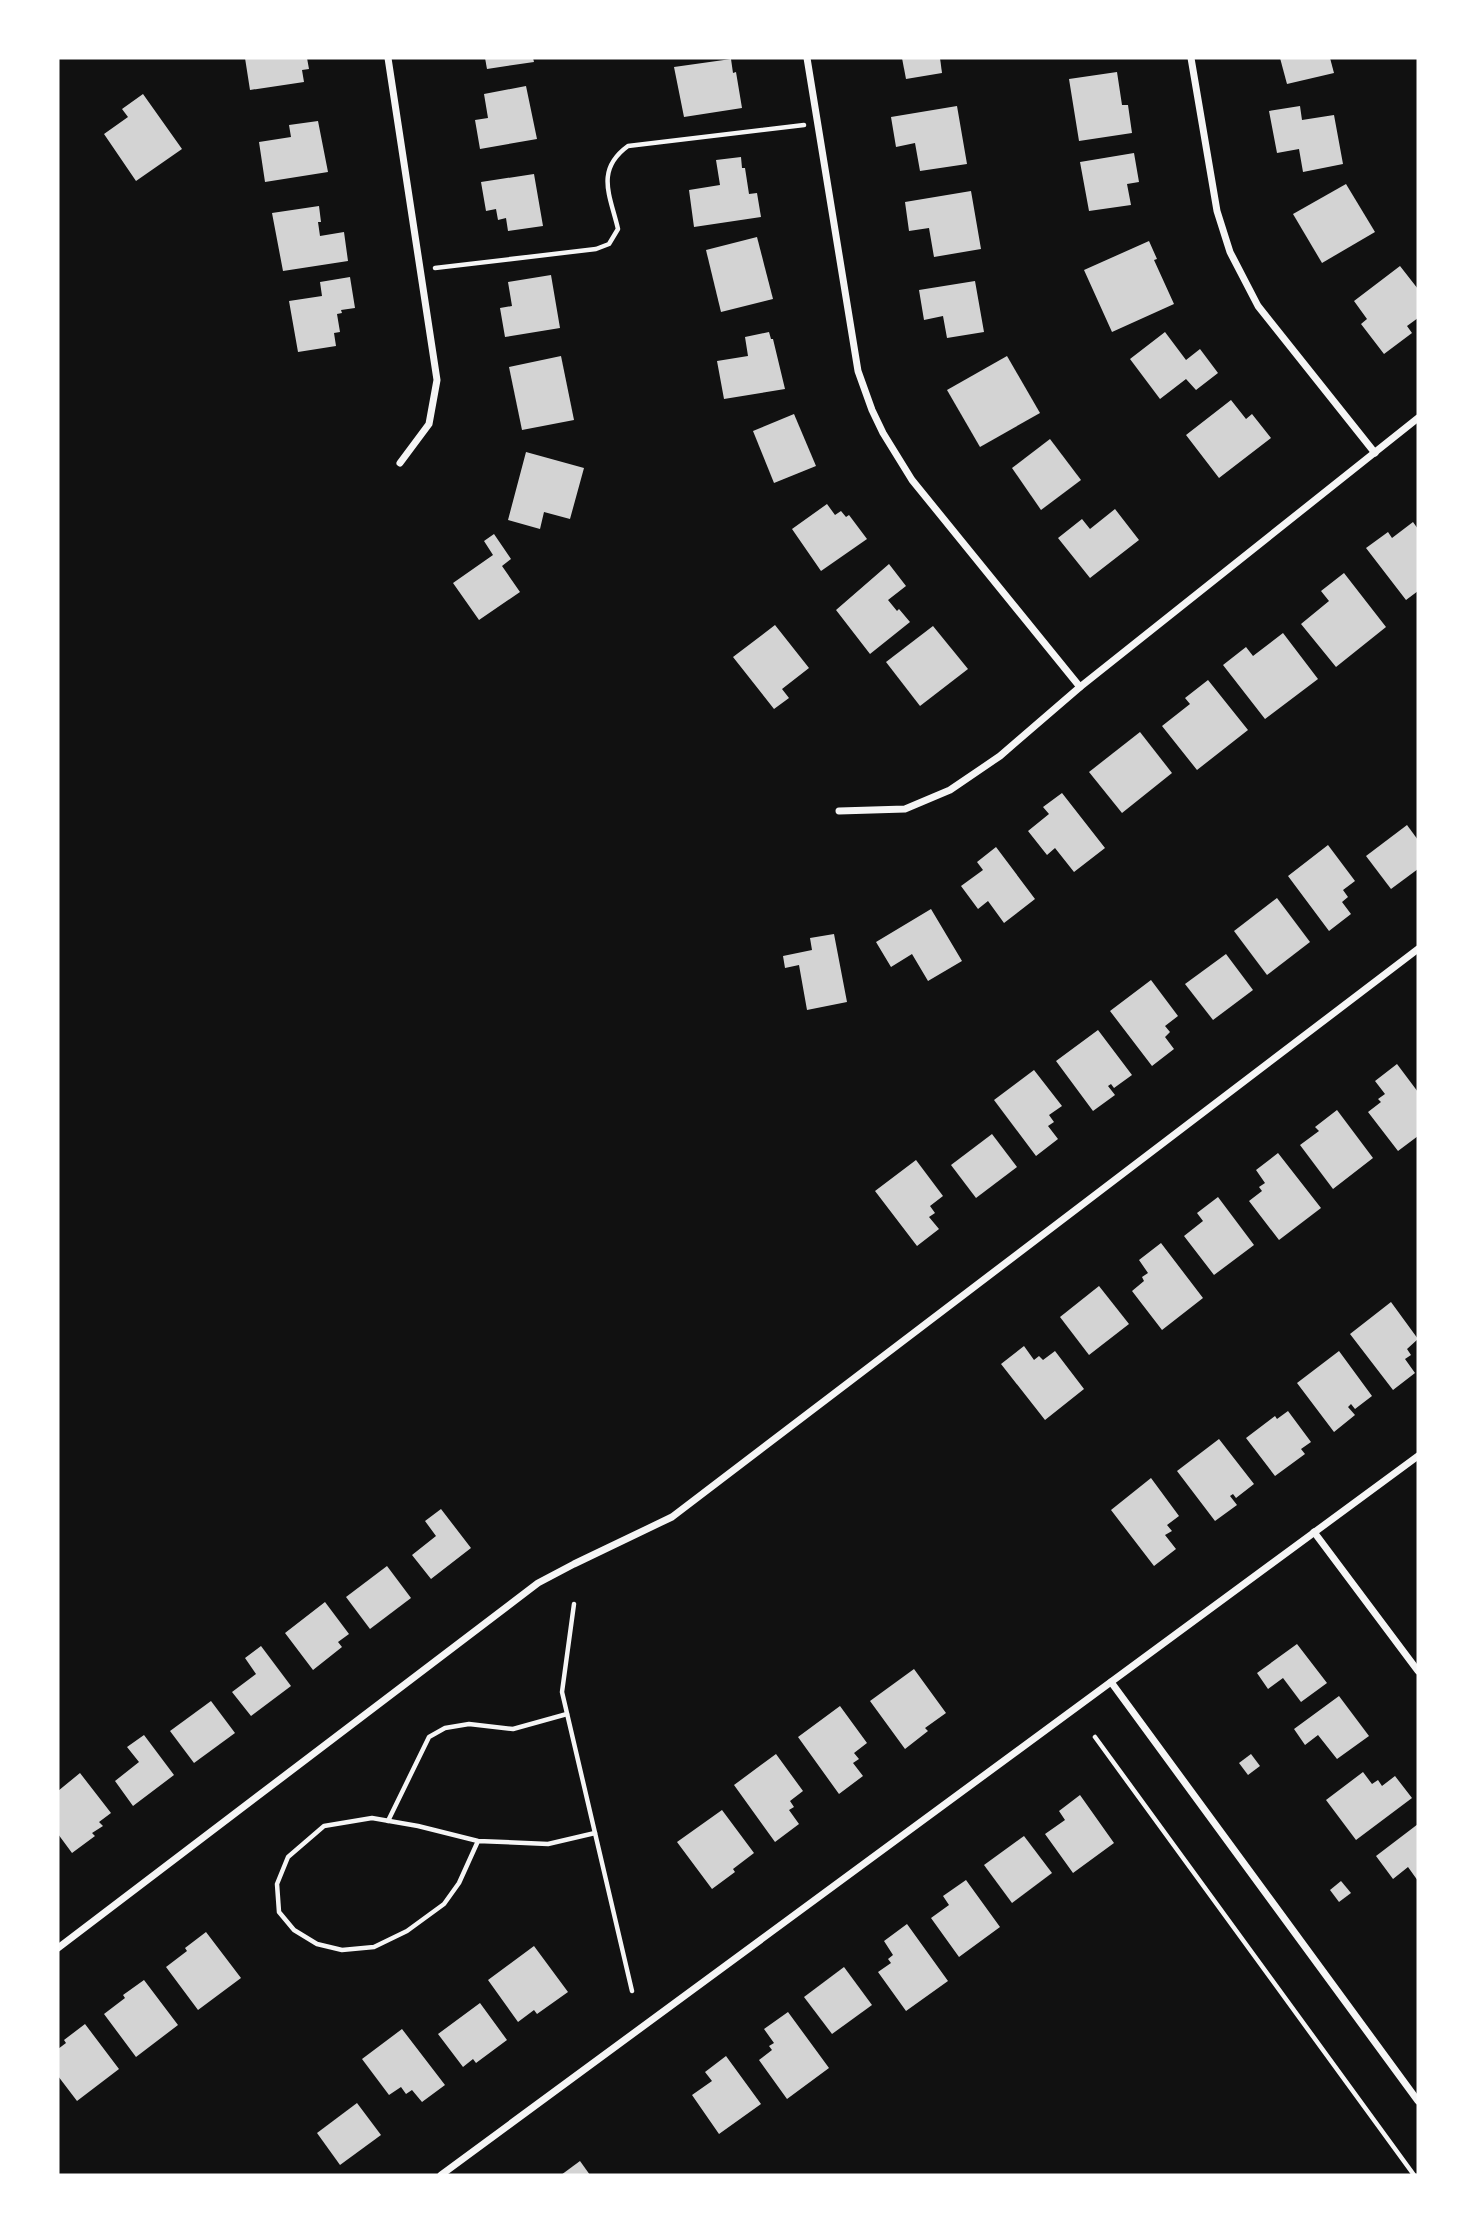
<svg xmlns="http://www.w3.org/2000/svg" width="1476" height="2233" viewBox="0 0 1476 2233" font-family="'Open Sans',sans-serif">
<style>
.building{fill:#d3d3d3}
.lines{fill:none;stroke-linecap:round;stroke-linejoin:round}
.path{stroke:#f5f5f5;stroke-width:4.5}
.minor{stroke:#f5f5f5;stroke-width:7}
</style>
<rect width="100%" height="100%" fill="#111"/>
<g class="building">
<polygon points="245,58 307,58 309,69 302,70 304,82 250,90"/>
<polygon points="485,58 533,58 534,62 487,69"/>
<polygon points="902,58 940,58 942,73 906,79"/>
<polygon points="1280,58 1330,58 1334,73 1287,84"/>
<polygon points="731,59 733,73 736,72 742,108 684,117 674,67"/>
<polygon points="1117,72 1122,105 1128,105 1132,133 1079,141 1069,79"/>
<polygon points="526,86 537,139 480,149 475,120 488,118 484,94"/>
<polygon points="143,94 182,149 136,181 104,134 128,117 122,109"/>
<polygon points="957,106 967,164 920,171 915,143 896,147 891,117"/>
<polygon points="1300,106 1302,120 1334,115 1343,164 1303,172 1299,149 1277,153 1269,111"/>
<polygon points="318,121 328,172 265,182 259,142 291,137 289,125"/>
<polygon points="1134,153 1139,182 1127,184 1131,205 1089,211 1080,162"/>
<polygon points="741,157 742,168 745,168 749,194 757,193 761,217 694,227 689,190 720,185 716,160"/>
<polygon points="534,174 543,226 508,231 506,218 498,220 496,209 486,211 481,182"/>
<polygon points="1346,184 1375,232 1322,263 1293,214"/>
<polygon points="971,191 981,249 934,257 929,228 909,231 905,202"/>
<polygon points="319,206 321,222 318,222 320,236 344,232 348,261 283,271 272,213"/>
<polygon points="757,237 773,299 721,312 706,250"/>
<polygon points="1149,241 1157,259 1154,260 1174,304 1112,332 1084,270"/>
<polygon points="1400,266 1418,289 1418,318 1407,326 1412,333 1384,354 1361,324 1367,319 1354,301"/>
<polygon points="551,275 560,328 505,337 500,308 512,306 508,282"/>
<polygon points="350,277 355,308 341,310 342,313 337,314 340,332 334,333 336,346 298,352 289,301 322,296 320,282"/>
<polygon points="975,281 984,332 947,338 943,316 924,320 919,290"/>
<polygon points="769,332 771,339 773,339 785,389 724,399 717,361 748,356 745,337"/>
<polygon points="1165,332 1186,360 1200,349 1218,373 1196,390 1186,379 1160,399 1130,359"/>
<polygon points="561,356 574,420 522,430 509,367"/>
<polygon points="1007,356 1040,413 980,447 947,390"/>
<polygon points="1231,400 1246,419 1252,414 1271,438 1219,478 1186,435"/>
<polygon points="794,414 816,466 774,483 753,431"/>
<polygon points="1050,439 1081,480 1041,510 1012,468"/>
<polygon points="526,452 584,468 570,519 544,512 540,529 508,520"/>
<polygon points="827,504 835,515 841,511 846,517 849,515 867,539 821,571 792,529"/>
<polygon points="1115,509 1139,540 1090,578 1058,538 1082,519 1090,529"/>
<polygon points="1413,522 1418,529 1418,591 1406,600 1366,548 1388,532 1392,538"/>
<polygon points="494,534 511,559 502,566 520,592 479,620 453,583 493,555 484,541"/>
<polygon points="889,564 906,586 888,600 897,611 899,609 910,622 870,654 836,610"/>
<polygon points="1344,573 1386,627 1336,667 1301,624 1329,601 1321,591"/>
<polygon points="775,625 809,668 782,689 789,698 774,709 733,657"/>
<polygon points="933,626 968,669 920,706 886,662"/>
<polygon points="1283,633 1318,679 1265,719 1223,665 1246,647 1253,656"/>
<polygon points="1208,680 1248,730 1197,770 1162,726 1190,704 1185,698"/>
<polygon points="1140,732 1172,773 1122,813 1089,772"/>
<polygon points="1062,793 1105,848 1074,872 1055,848 1047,855 1028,831 1049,814 1043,807"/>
<polygon points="1407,825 1418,840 1418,869 1391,889 1366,856"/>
<polygon points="1328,845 1355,881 1343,890 1348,897 1342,902 1351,914 1329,931 1288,876"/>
<polygon points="996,847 1035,899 1004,923 988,901 978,909 961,886 983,870 977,862"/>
<polygon points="1277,898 1310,942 1267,975 1234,931"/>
<polygon points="931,909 962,961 928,981 912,954 891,967 876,942"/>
<polygon points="834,934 847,1002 807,1010 799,965 785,968 783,956 812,950 810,938"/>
<polygon points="1226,954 1253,990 1213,1020 1185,984"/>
<polygon points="1151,980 1178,1016 1165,1026 1170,1032 1165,1037 1174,1049 1152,1066 1110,1011"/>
<polygon points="1098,1030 1132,1075 1114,1088 1111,1084 1108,1086 1115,1095 1093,1111 1056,1061"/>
<polygon points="1397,1064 1418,1092 1418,1136 1398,1151 1368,1112 1381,1102 1378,1099 1385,1094 1375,1081"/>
<polygon points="1034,1070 1062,1106 1049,1115 1054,1122 1048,1126 1058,1139 1036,1156 994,1100"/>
<polygon points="1337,1110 1373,1158 1333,1189 1300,1145 1319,1131 1315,1127"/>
<polygon points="992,1134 1017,1167 976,1198 951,1165"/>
<polygon points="1278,1153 1321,1208 1279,1240 1249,1201 1262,1191 1259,1187 1265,1183 1256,1170"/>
<polygon points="916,1160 943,1196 930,1206 935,1213 929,1217 939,1229 917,1246 875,1191"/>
<polygon points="1218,1197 1254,1245 1214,1275 1184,1236 1203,1221 1197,1213"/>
<polygon points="1161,1243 1203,1298 1162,1330 1132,1291 1144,1281 1142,1277 1148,1273 1139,1260"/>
<polygon points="1099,1286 1129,1324 1089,1355 1060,1317"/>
<polygon points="1391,1302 1418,1339 1407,1349 1411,1355 1405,1359 1415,1373 1393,1390 1350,1334"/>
<polygon points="1024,1346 1034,1360 1039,1356 1043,1360 1055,1351 1084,1389 1045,1420 1001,1364"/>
<polygon points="1339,1351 1372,1396 1355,1409 1351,1404 1348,1407 1355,1415 1334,1432 1297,1383"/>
<polygon points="1288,1411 1311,1442 1301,1449 1305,1454 1275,1476 1246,1438 1275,1416 1277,1419"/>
<polygon points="1219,1439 1254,1484 1236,1498 1233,1494 1230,1496 1237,1505 1215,1521 1177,1471"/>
<polygon points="1151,1478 1179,1516 1167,1525 1172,1531 1165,1535 1176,1549 1154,1566 1111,1510"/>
<polygon points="441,1509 471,1548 431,1579 412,1555 436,1536 425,1521"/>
<polygon points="387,1566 411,1598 370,1629 346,1597"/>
<polygon points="325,1602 349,1634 338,1642 342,1647 313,1670 285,1633"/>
<polygon points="1297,1644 1327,1683 1301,1702 1283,1678 1268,1689 1257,1673"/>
<polygon points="261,1646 291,1686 251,1716 232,1692 256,1674 245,1658"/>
<polygon points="914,1669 946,1713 925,1728 928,1731 905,1749 870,1701"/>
<polygon points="1339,1696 1369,1736 1337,1759 1318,1735 1305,1745 1294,1729"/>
<polygon points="211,1701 235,1733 194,1763 170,1731"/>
<polygon points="840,1706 867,1743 854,1753 859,1759 853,1763 863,1776 839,1794 798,1737"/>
<polygon points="144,1735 174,1775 133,1806 115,1781 139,1762 127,1747"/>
<polygon points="776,1754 803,1791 790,1801 794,1807 789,1810 799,1824 775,1842 734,1785"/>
<polygon points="1251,1754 1260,1766 1248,1775 1239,1763"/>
<polygon points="1363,1772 1372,1784 1378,1780 1382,1786 1395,1776 1412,1798 1356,1840 1326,1800"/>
<polygon points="80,1773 111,1813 99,1822 103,1826 92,1833 95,1836 72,1853 58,1834 58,1791"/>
<polygon points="1080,1795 1114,1843 1073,1873 1045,1834 1065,1820 1059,1811"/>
<polygon points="722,1810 754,1853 733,1869 735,1872 712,1889 677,1842"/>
<polygon points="1418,1824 1418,1881 1408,1867 1393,1879 1376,1856"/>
<polygon points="1024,1836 1052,1873 1012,1903 984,1865"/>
<polygon points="966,1880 1000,1927 959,1957 931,1918 949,1905 943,1896"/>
<polygon points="1341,1881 1351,1893 1339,1902 1330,1890"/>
<polygon points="907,1924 948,1981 906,2011 878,1972 891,1963 888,1959 893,1955 884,1941"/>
<polygon points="206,1932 241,1978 198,2010 166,1967 187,1951 185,1948"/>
<polygon points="534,1946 568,1992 537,2014 534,2010 518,2022 488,1980"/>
<polygon points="844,1967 872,2005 832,2034 804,1997"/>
<polygon points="144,1980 178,2025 136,2057 104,2014 125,1998 123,1995"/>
<polygon points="480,2003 507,2040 476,2063 473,2059 463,2067 438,2034"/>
<polygon points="788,2012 829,2068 787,2099 759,2060 772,2050 769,2046 774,2043 764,2029"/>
<polygon points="85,2024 119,2069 77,2101 58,2076 58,2049 66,2043 64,2040"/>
<polygon points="402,2029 445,2085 422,2102 412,2090 406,2094 401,2087 389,2095 362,2059"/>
<polygon points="726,2056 761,2104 719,2134 692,2095 712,2081 705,2072"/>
<polygon points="357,2103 381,2135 340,2165 317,2133"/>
<polygon points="580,2161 590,2175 561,2175"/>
</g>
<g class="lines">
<g class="path">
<path d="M 435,268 L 596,249 L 609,244 L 618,229 C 610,195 595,170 628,146 L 804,125"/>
<polyline points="574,1604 562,1692 632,1991"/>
<polyline points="1095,1737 1414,2175"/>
<polyline points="388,1821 429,1737 445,1728 469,1724 513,1729 567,1714"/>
<polyline points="478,1841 459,1883 444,1904 407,1931 374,1947 342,1950 317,1944 294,1930 279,1912 277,1884 288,1857 324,1826 372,1818 418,1826 478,1841 548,1844 595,1833"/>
</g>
<g class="minor">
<polyline points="388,58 437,380 429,424 400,463"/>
<polyline points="807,58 858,371 872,410 883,433 912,480 1080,687"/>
<polyline points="1191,58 1217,211 1230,252 1258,306 1375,453"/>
<polyline points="839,811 905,809 950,790 1000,756 1080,687 1418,418"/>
<polyline points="1314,1532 1418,1671"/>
<polyline points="1111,1682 1418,2101"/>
<polyline points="58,1948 538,1583 574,1564 672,1517 1418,949"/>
<polyline points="441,2175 1418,1456"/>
</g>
</g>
<rect width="1476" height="2233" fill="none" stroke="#ffffff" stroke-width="119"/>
</svg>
